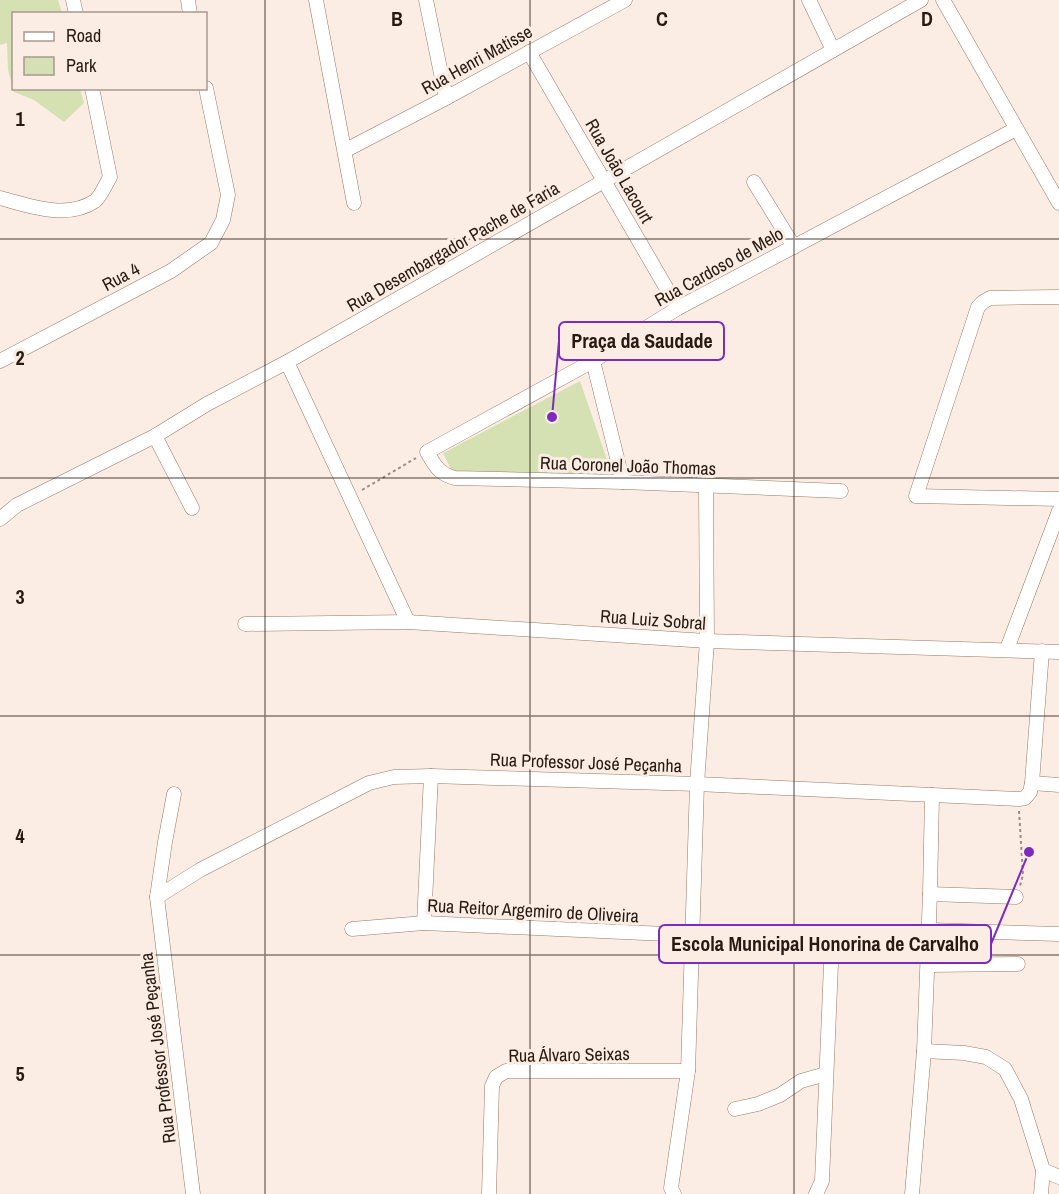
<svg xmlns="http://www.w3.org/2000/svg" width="1059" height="1194" viewBox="0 0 1059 1194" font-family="'Archivo Narrow',sans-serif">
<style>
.green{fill:#d5e1b3}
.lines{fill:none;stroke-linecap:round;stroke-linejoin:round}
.minor-casing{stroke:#977964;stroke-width:15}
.path{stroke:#998c83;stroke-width:2;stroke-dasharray:3 3;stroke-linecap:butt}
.minor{stroke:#fff;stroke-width:14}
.grid{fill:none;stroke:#261a12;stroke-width:1.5;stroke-opacity:0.55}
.labels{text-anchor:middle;stroke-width:6;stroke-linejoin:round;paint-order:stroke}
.street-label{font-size:18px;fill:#261a12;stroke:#fbede4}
.grid-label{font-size:20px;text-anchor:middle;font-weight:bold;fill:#261a12;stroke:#fbede4;stroke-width:6;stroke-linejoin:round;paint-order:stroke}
.leader{fill:none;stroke:#7b2cbf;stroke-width:2}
.callout-dot{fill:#7b2cbf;stroke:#fbede4;stroke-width:2}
.callout{fill:#fbede4;stroke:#7b2cbf;stroke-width:2}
.callout-label{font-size:20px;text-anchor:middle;font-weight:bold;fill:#261a12}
</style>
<rect width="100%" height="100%" fill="#fbede4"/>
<g class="green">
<polygon points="0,0 58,0 62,13 14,14 14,88 80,89 84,103 64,122 34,100 14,92 8,70 7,43 0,45"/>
<polygon points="580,381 612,474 453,474 443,453"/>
</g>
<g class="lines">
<g class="minor-casing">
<g id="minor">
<polyline points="73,0 76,14"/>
<polyline points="188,0 190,14"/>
<polyline points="316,0 354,203"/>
<polyline points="426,0 446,98"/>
<polyline points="809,0 833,50"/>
<polyline points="943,0 1059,203"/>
<polyline points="529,52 678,308"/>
<polyline points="346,150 446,98 625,0"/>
<polyline points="754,182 794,247"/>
<path d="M 0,198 C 30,206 67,220 95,201 C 101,196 106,184 110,177 L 92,88"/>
<polyline points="1059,297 990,298 983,302 978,307 916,496 1059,499"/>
<polyline points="0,361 171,271 211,243 223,220 228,195 206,88"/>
<polyline points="593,361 623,482"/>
<polyline points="287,362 408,622"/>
<polyline points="155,436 192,508"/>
<path d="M 841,491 L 623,482 L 455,478 C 439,474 435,466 427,452 L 593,361 L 678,308 L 1016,129"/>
<polyline points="0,519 17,505 155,436 207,404 287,362 921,0"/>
<polyline points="245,624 408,622 707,641 1059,652"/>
<polyline points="1007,649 1059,511"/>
<polyline points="1032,783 1059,785"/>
<polyline points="174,794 165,842 157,897 193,1194"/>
<polyline points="930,894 1016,897"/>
<polyline points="157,897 200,870 369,783 394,777 431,776 697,784 1019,799 1025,798 1030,792 1032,783 1042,651"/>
<polyline points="424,923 431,776"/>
<polyline points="352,929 424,923 928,946"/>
<polyline points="929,930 1059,934"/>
<polyline points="928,965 1018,964"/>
<polyline points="924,1051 964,1053 986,1057 1005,1069 1021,1099 1043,1170 1041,1194"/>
<polyline points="735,1109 758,1104 780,1095 801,1081 826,1074"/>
<polyline points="1043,1170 1059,1177"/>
<polyline points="489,1194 492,1086 496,1077 506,1071 688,1071"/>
<polyline points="674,1194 671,1188 688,1071 697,784 707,641 706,487"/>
<polyline points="816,1194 822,1181 832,940"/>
<polyline points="912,1194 924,1051 930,894 932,795"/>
</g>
</g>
<g class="path">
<polyline points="362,490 416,458"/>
<polyline points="1019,811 1023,875 1020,886"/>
</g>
<use href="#minor" class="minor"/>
</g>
<path class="grid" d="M 265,0 L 265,1194M 530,0 L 530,1194M 794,0 L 794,1194M 0,239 L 1059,239M 0,478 L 1059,478M 0,716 L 1059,716M 0,955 L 1059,955"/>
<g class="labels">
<g class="street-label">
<text transform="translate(477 60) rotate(-29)" y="6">Rua Henri Matisse</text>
<text transform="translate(619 171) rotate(60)" y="6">Rua João Lacourt</text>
<text transform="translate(453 247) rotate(-30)" y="6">Rua Desembargador Pache de Faria</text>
<text transform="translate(719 267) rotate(-29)" y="6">Rua Cardoso de Melo</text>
<text transform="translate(121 277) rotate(-28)" y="6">Rua 4</text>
<text transform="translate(628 466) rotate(2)" y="6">Rua Coronel João Thomas</text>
<text transform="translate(653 620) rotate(4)" y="6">Rua Luiz Sobral</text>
<text transform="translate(586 763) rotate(2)" y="6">Rua Professor José Peçanha</text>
<text transform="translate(533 911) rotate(3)" y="6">Rua Reitor Argemiro de Oliveira</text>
<text transform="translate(158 1048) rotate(-97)" y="6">Rua Professor José Peçanha</text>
<text transform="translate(569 1055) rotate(-1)" y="6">Rua Álvaro Seixas</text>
</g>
</g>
<g class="grid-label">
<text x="397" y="26">B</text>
<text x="662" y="26">C</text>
<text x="927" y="26">D</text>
<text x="20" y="126">1</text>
<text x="20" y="365">2</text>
<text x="20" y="604">3</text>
<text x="20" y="843">4</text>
<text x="20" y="1081">5</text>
</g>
<path class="leader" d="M552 417L559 341M1029 852L991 944"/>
<g class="callout-dot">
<circle cx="552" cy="417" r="6"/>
<circle cx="1029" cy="852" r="6"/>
</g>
<g class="callout">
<rect x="559" y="322" width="165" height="38" rx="6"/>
<rect x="659" y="925" width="332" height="38" rx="6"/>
</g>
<g class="callout-label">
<text x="642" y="348">Praça da Saudade</text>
<text x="825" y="951">Escola Municipal Honorina de Carvalho</text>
</g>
<rect x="12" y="12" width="195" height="78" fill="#fbede4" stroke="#a69990" stroke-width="1.5"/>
<rect x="24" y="32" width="30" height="9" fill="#ffffff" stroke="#a69990" stroke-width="1.5"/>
<text x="66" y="42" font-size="18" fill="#261a12">Road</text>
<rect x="24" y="57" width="30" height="18" fill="#d5e1b3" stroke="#a69990" stroke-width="1.5"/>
<text x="66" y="72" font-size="18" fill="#261a12">Park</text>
</svg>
